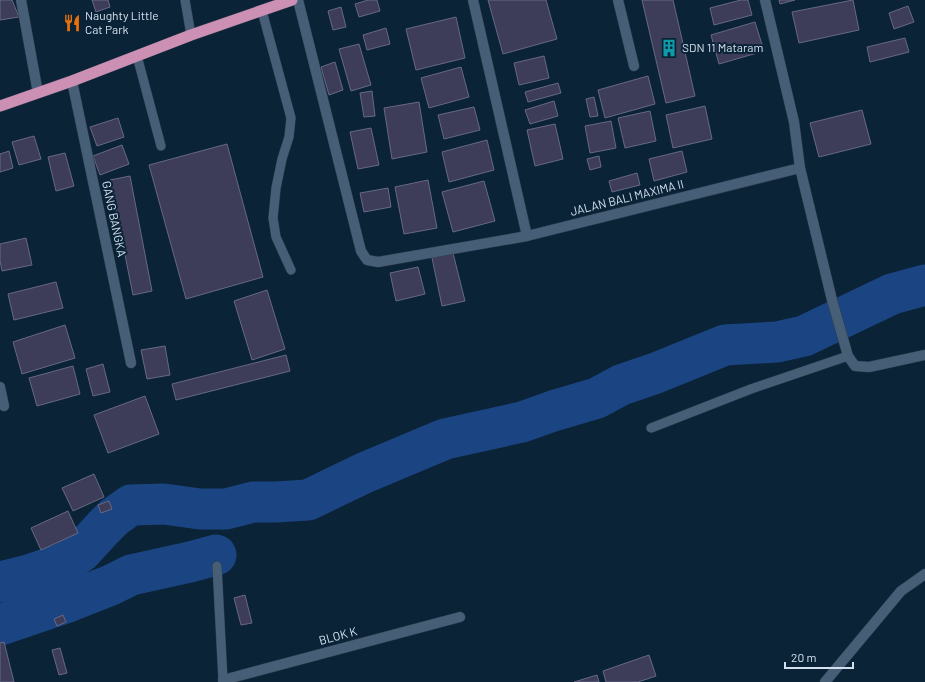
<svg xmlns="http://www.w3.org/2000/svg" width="925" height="682" viewBox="0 0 925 682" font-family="Barlow,sans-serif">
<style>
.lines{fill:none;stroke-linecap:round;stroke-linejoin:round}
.river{stroke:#1b4582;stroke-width:41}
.building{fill:#3d3d59;stroke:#676887}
.service-casing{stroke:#2e3b4c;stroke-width:10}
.minor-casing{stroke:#2e3b4c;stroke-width:11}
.trunk-casing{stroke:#2e3b4c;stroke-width:12}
.service{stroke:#465f77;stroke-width:9}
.minor{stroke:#465f77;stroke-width:10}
.trunk{stroke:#cb90b4;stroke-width:11}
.labels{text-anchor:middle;stroke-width:4;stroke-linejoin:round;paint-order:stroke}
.poi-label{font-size:12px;fill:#d3e1ef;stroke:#0b2337;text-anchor:start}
.street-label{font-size:12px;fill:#d3e1ef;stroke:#0b2337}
</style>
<rect width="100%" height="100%" fill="#0b2337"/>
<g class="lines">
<g class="river">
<polyline points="0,582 29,575 64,563 81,552 103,528 114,517 131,505 164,504 200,509 226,509 253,502 276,502 308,500 364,473 445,439 522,422 553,411 597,398 621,385 656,373 725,345 777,342 804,336 892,294 925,285"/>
<polyline points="0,625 68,602 111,585 131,575 190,562 216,555"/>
</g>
</g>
<g class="building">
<polygon points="0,0 12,0 19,17 0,20"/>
<polygon points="92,0 108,0 110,7 96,12"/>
<polygon points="368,0 377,0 380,11 359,17 355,4"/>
<polygon points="488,0 546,0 557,39 503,54"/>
<polygon points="642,0 673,0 695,96 666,103"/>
<polygon points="741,0 748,0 752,15 714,25 710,8"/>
<polygon points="779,0 795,0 780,4"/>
<polygon points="853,0 859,30 799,43 792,12"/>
<polygon points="908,6 914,22 894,29 889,13"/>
<polygon points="341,7 346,27 333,30 328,11"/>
<polygon points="456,17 465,58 416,70 406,29"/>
<polygon points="755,22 764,51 719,64 711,35"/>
<polygon points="386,28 390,44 367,50 363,35"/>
<polygon points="905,38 909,52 870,62 867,47"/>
<polygon points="359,44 371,85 351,91 339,49"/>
<polygon points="544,56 549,78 519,85 514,63"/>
<polygon points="335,62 343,90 329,95 321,67"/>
<polygon points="461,67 469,97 429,108 421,78"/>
<polygon points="648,76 655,104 605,118 598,90"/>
<polygon points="558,83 561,93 528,102 525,92"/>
<polygon points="372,91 375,116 364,117 360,93"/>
<polygon points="594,97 598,116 590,117 586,99"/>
<polygon points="554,101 558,116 530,124 525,110"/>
<polygon points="419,102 427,152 392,159 384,108"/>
<polygon points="705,106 712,139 673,148 666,115"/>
<polygon points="474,107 480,130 444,139 438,115"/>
<polygon points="862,110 871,144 819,157 810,123"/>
<polygon points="650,111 656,141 625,148 618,118"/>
<polygon points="118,118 124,137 97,146 90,127"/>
<polygon points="611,121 616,148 590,153 585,126"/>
<polygon points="555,124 563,159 535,166 527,130"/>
<polygon points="371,128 379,165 358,169 350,132"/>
<polygon points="34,136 41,159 19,165 12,142"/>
<polygon points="487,140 494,170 449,182 442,152"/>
<polygon points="227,144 263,277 186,299 149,165"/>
<polygon points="122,145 129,164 100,175 93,156"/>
<polygon points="9,151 13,168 0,172 0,154"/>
<polygon points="682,151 687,172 654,181 649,159"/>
<polygon points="65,153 74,186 56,191 48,157"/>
<polygon points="599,156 601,167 590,170 587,159"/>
<polygon points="637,173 640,185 612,192 609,181"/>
<polygon points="130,176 152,291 133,295 110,180"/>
<polygon points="428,180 437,228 404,234 395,187"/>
<polygon points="484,181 495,221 453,232 442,192"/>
<polygon points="388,188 391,207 364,212 360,193"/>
<polygon points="26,238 32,265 2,271 0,261 0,244"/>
<polygon points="453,253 465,301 442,306 432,258"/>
<polygon points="418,267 425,294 396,301 390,273"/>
<polygon points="56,282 63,308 14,320 8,294"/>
<polygon points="267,290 285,349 252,360 234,301"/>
<polygon points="65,325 75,358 22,374 13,342"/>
<polygon points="165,346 170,375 147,379 141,350"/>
<polygon points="286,355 290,371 176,400 172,384"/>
<polygon points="103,364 110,392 93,396 86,369"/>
<polygon points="73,366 80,394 37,406 29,378"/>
<polygon points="145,396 159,434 108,453 94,415"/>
<polygon points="94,474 104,497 73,511 62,488"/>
<polygon points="109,501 112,509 101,513 98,505"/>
<polygon points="68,511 78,533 41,550 31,528"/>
<polygon points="245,595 252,623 241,625 234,598"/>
<polygon points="63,615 66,622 57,626 54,619"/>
<polygon points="4,642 14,682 0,682 0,643"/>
<polygon points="60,648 67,673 59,675 52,650"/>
<polygon points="649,655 656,676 638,682 606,682 603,671"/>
<polygon points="597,675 599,682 574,682"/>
</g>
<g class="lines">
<g class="service-casing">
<g id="service">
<polyline points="185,0 191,35"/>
<polyline points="262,11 291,118 289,137 282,159 276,188 273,218 276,237 291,270"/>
<polyline points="137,56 161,146"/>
<polyline points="651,428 751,389 848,356"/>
<polyline points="217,566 223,680"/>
</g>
</g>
<g class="minor-casing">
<g id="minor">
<polyline points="21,0 38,93"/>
<polyline points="298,0 361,251 367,260 378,262 527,236"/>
<polyline points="473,0 527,236 800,168"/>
<polyline points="618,0 634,66"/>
<polyline points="765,0 794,122 800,168 832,300 848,356 855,366 869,367 925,355"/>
<polyline points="72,81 131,363"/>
<polyline points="0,387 4,406"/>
<polyline points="224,682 223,680 460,617"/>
<polyline points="825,682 901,591 925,574"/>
</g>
</g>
<g class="trunk-casing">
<polyline id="trunk" points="0,106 72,81 191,35 292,0"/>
</g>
<use href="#service" class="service"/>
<use href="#minor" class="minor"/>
<use href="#trunk" class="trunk"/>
</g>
<defs>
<g id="restaurant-bare" transform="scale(1.38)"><path d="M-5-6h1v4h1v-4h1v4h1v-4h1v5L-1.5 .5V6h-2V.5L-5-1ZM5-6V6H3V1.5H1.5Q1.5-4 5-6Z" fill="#e8710a" stroke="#0b2337" stroke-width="2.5" paint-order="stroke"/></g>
<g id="building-bare" transform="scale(1.38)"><path d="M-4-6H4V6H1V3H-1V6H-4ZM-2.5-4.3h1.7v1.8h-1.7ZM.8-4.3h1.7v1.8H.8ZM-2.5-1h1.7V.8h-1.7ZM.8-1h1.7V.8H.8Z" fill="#0f9aa8" stroke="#0b2337" stroke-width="2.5" paint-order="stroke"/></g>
</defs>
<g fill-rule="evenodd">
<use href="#restaurant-bare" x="72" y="23"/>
<use href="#building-bare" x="669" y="48"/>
</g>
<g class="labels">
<g class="poi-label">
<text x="85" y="20">Naughty Little<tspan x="85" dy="14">Cat Park</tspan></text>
<text x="682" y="52">SDN 11 Mataram</text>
</g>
<g class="street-label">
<text transform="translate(627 198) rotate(-14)" y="4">JALAN BALI MAXIMA II</text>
<text transform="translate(114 219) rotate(78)" y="4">GANG BANGKA</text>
<text transform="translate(338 636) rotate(-15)" y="4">BLOK K</text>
</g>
</g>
<path d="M785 662v6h68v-6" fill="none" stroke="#d3e1ef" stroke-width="2"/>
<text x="791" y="662" font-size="12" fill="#d3e1ef" stroke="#0b2337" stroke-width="3" paint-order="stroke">20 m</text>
</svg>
